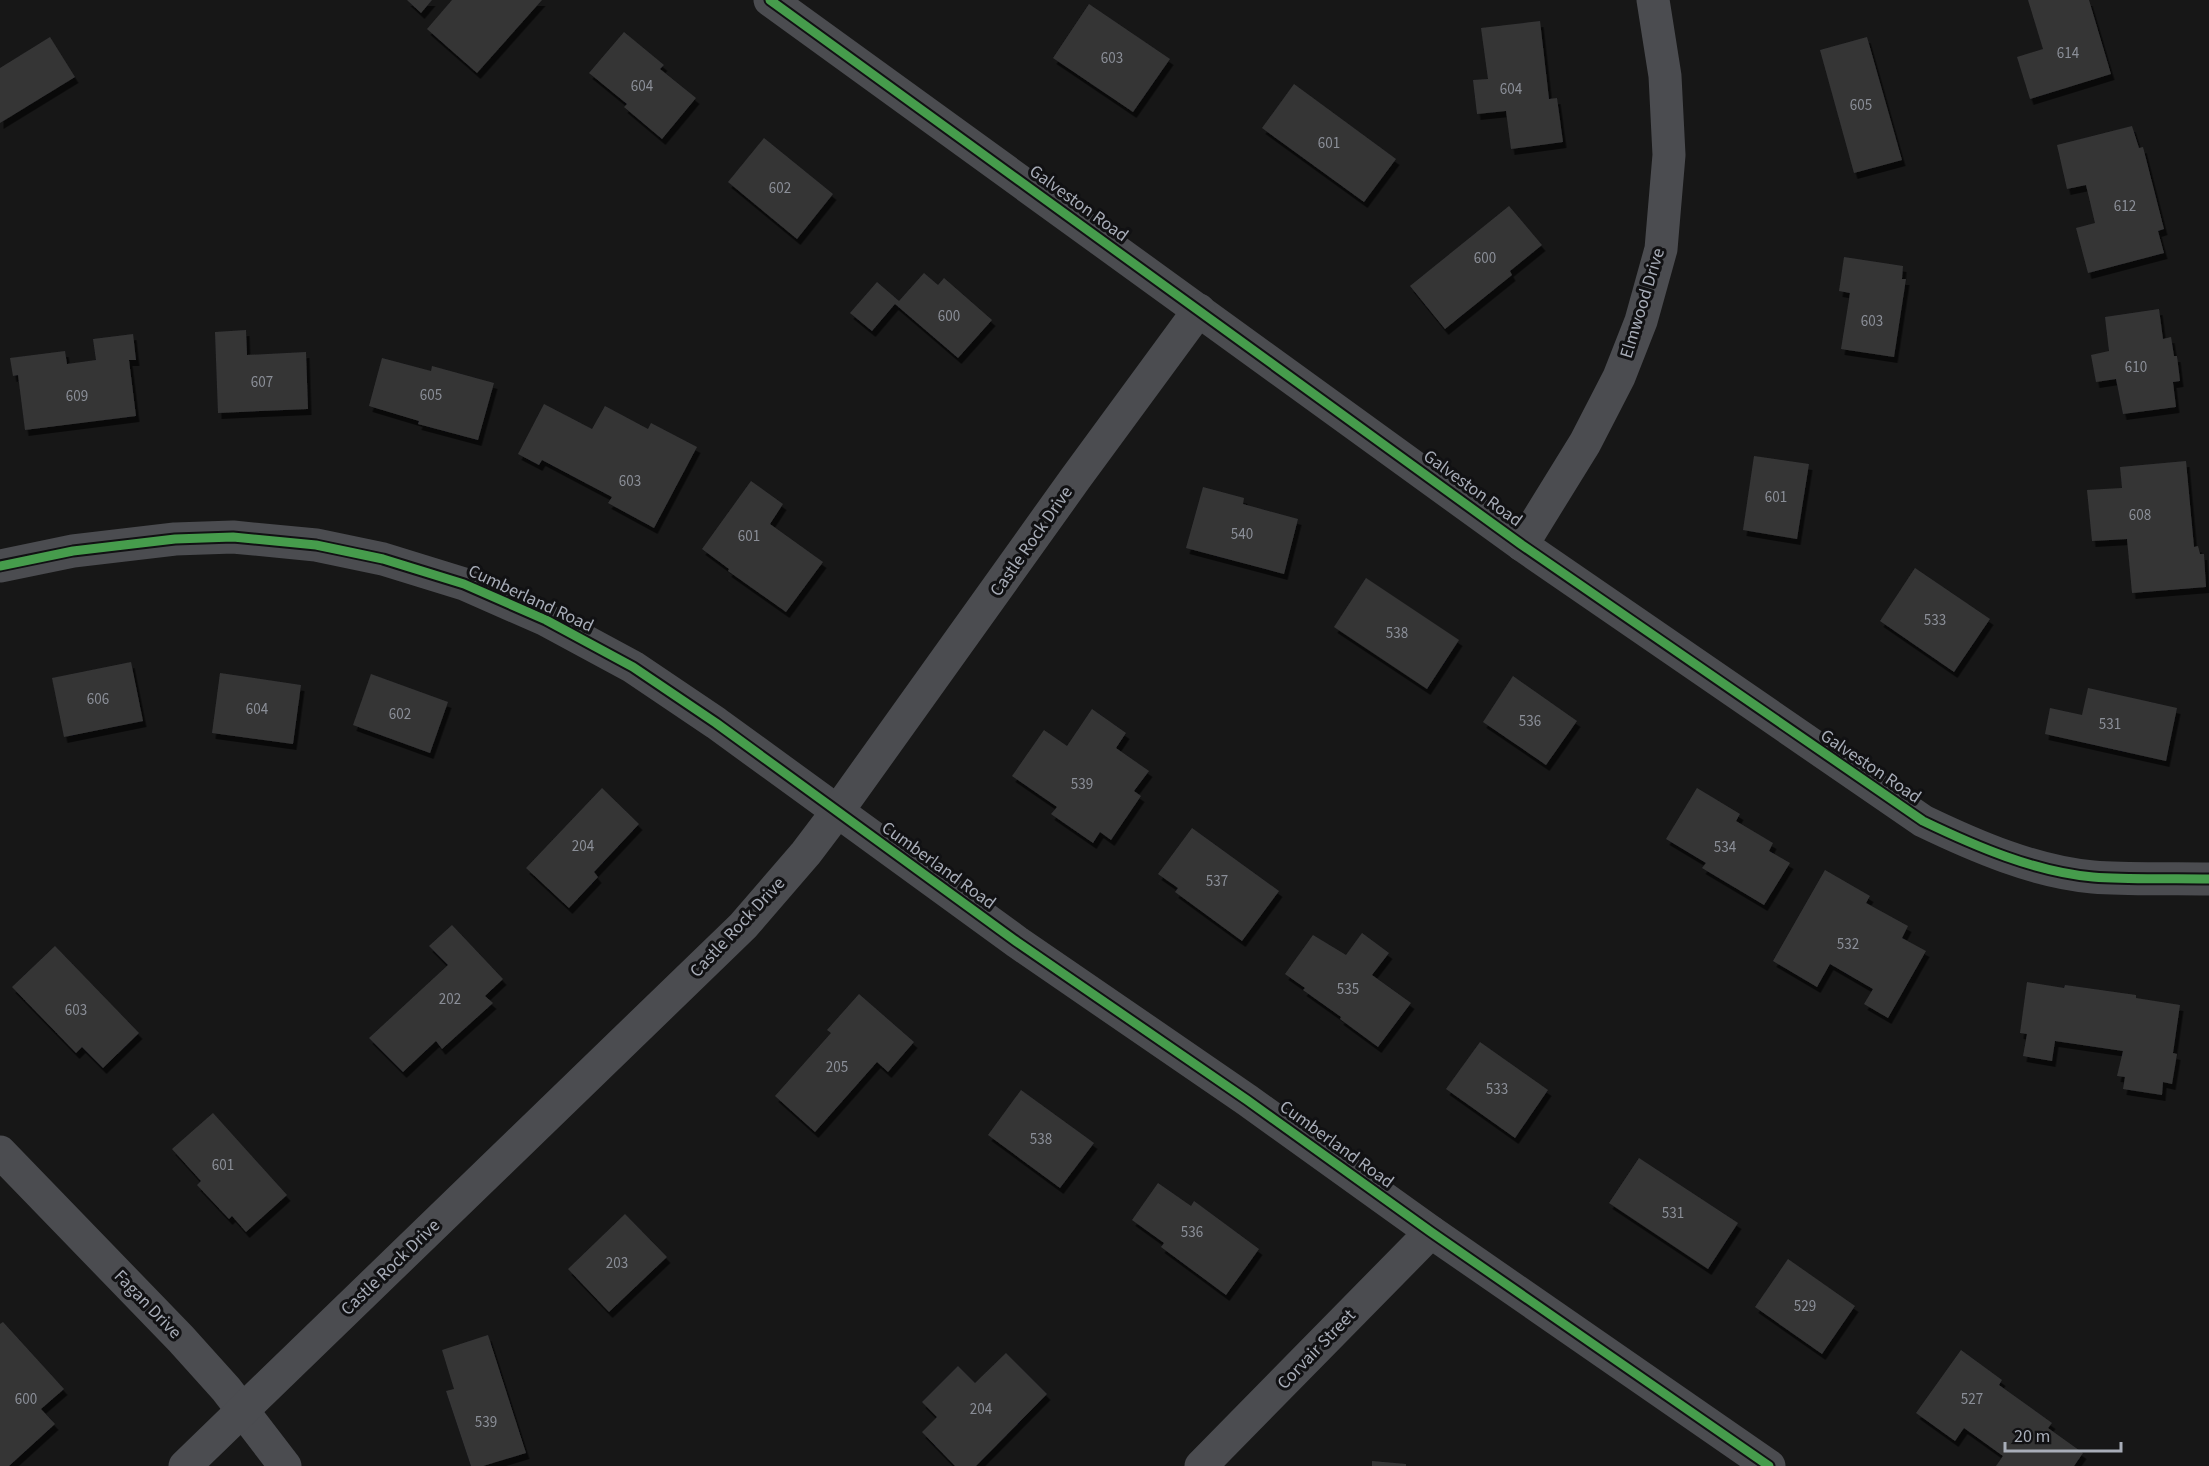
<svg xmlns="http://www.w3.org/2000/svg" width="2209" height="1466" viewBox="0 0 2209 1466" font-family="'Source Sans 3',sans-serif">
<style>
.building{fill:#353536;filter:url(#shadow)}
.lines{fill:none;stroke-linecap:round;stroke-linejoin:round}
.minor{stroke:#4b4c50;stroke-width:33}
.cycleway-casing{stroke:#111113;stroke-width:13}
.cycleway{stroke:#469c4c;stroke-width:9}
.labels{text-anchor:middle;stroke-width:6;stroke-linejoin:round;paint-order:stroke}
.number-label{font-size:15px;fill:#8b8f98}
.street-label{font-size:18px;fill:#a8adb8;stroke:#111113}
</style>
<defs>
<filter id="shadow"><feDropShadow dx="3.5" dy="6" stdDeviation="0" flood-color="#0009"/></filter>
</defs>
<rect width="100%" height="100%" fill="#171717"/>
<g class="building">
<polygon points="407,0 432,0 421,13"/>
<polygon points="452,0 542,0 477,73 427,29"/>
<polygon points="2028,0 2089,0 2111,74 2030,99 2017,57 2043,49"/>
<polygon points="1089,4 1170,59 1133,112 1053,58"/>
<polygon points="1540,21 1549,99 1557,98 1563,142 1511,149 1506,111 1477,114 1473,80 1488,79 1481,28"/>
<polygon points="624,32 664,65 660,69 696,98 662,139 624,107 627,104 589,73"/>
<polygon points="50,37 75,77 0,123 0,68"/>
<polygon points="1867,37 1902,160 1854,173 1820,50"/>
<polygon points="1294,84 1396,159 1364,202 1262,128"/>
<polygon points="2132,126 2139,148 2143,147 2164,229 2158,231 2164,253 2088,273 2076,228 2095,223 2086,185 2067,189 2057,145"/>
<polygon points="764,138 833,194 797,239 728,182"/>
<polygon points="1509,206 1542,245 1510,271 1512,275 1445,329 1410,286"/>
<polygon points="1844,257 1903,266 1902,279 1906,279 1894,357 1841,349 1850,293 1839,291"/>
<polygon points="924,273 938,285 944,278 992,320 958,358 895,304 872,331 850,313 877,282 899,301"/>
<polygon points="2159,309 2163,339 2171,337 2174,356 2177,356 2180,381 2173,382 2176,407 2123,414 2116,379 2096,382 2091,355 2109,351 2105,317"/>
<polygon points="246,330 247,355 306,352 308,409 218,413 215,332"/>
<polygon points="133,334 136,360 129,360 136,416 25,430 18,375 13,376 10,358 65,351 67,364 96,360 93,339"/>
<polygon points="382,358 431,371 432,366 494,383 478,440 418,424 419,421 369,406"/>
<polygon points="544,404 592,429 605,406 648,429 651,423 697,447 654,528 608,503 612,497 542,460 539,465 518,454"/>
<polygon points="1754,456 1809,464 1797,539 1743,530"/>
<polygon points="2186,461 2194,547 2198,546 2200,554 2204,554 2206,587 2132,593 2127,539 2092,541 2087,490 2122,488 2120,467"/>
<polygon points="751,481 783,504 770,524 823,562 786,612 728,571 729,569 702,549"/>
<polygon points="1203,487 1244,498 1243,504 1298,519 1284,574 1186,548"/>
<polygon points="1915,568 1990,619 1954,672 1880,621"/>
<polygon points="1366,578 1459,640 1427,689 1334,627"/>
<polygon points="131,662 143,721 64,737 52,678"/>
<polygon points="220,673 301,685 293,744 212,733"/>
<polygon points="371,674 448,702 430,753 353,725"/>
<polygon points="1513,676 1577,721 1546,765 1483,722"/>
<polygon points="2088,688 2177,708 2166,761 2045,734 2050,708 2082,715"/>
<polygon points="1092,709 1126,733 1116,748 1149,771 1134,791 1141,796 1111,840 1100,832 1093,843 1051,814 1057,807 1012,776 1044,730 1067,746"/>
<polygon points="602,788 639,824 594,872 598,877 569,908 526,868"/>
<polygon points="1697,788 1740,814 1736,821 1773,843 1769,851 1790,863 1764,905 1702,868 1706,863 1666,839"/>
<polygon points="1192,828 1279,891 1242,941 1175,892 1178,888 1158,874"/>
<polygon points="1825,870 1870,896 1866,903 1908,926 1902,938 1926,951 1888,1018 1864,1004 1873,989 1830,964 1817,987 1773,961"/>
<polygon points="452,925 503,979 485,996 493,1003 442,1049 436,1041 403,1072 369,1038 448,965 429,946"/>
<polygon points="1362,933 1389,953 1372,975 1411,1003 1378,1047 1340,1019 1341,1017 1303,990 1305,988 1285,974 1313,935 1346,955"/>
<polygon points="55,946 139,1033 103,1068 82,1047 76,1053 12,987"/>
<polygon points="2027,982 2064,988 2065,985 2136,995 2136,998 2180,1005 2173,1053 2177,1054 2172,1084 2163,1082 2162,1095 2123,1089 2125,1077 2117,1076 2123,1051 2055,1041 2052,1061 2023,1056 2027,1034 2020,1033"/>
<polygon points="859,994 914,1042 888,1072 877,1062 815,1132 775,1096 831,1033 827,1030"/>
<polygon points="1480,1042 1548,1090 1515,1138 1446,1089"/>
<polygon points="1021,1090 1094,1143 1060,1188 988,1135"/>
<polygon points="213,1113 287,1195 246,1232 232,1216 229,1219 197,1185 201,1181 172,1149"/>
<polygon points="1639,1158 1738,1223 1708,1269 1609,1203"/>
<polygon points="1158,1183 1191,1206 1194,1201 1259,1249 1226,1295 1161,1247 1164,1243 1132,1220"/>
<polygon points="625,1214 667,1257 609,1312 568,1269"/>
<polygon points="1788,1259 1855,1306 1822,1354 1755,1307"/>
<polygon points="3,1322 64,1389 41,1409 55,1424 9,1466 0,1466 0,1324"/>
<polygon points="488,1335 526,1453 483,1466 471,1466 446,1391 454,1389 442,1350"/>
<polygon points="1961,1350 2002,1380 1999,1385 2052,1423 2048,1428 2083,1453 2074,1466 1996,1466 2003,1456 1964,1428 1955,1441 1916,1413"/>
<polygon points="1006,1353 1047,1394 976,1466 955,1466 922,1432 937,1417 922,1402 958,1366 975,1383"/>
<polygon points="1372,1461 1406,1464 1406,1466 1372,1466"/>
</g>
<g class="lines">
<g class="minor">
<path d="M 770,0 L 1522,545 L 1923,821 C 1975,846 2035,872 2093,877 C 2131,880 2171,878 2209,879"/>
<polyline points="1522,545 1585,443 1619,377 1641,321 1661,249 1669,155 1665,76 1653,0"/>
<polyline points="0,566 73,551 175,539 233,537 316,545 383,559 464,584 546,620 633,667 716,723 1017,942 1247,1100 1431,1232 1769,1466"/>
<polyline points="0,1152 181,1339 226,1389 285,1466"/>
<polyline points="185,1466 743,926 806,853 837,812 1075,479 1199,310"/>
<polyline points="1201,1466 1431,1232"/>
</g>
<g class="cycleway-casing">
<g id="cycleway">
<path d="M 770,0 L 1522,545 L 1923,821 C 1975,846 2035,872 2093,877 C 2131,880 2171,878 2209,879"/>
<polyline points="0,566 73,551 175,539 233,537 316,545 383,559 464,584 546,620 633,667 716,723 1017,942 1247,1100 1431,1232 1769,1466"/>
</g>
</g>
<use href="#cycleway" class="cycleway"/>
</g>
<g class="labels">
<g class="number-label">
<text x="2068" y="58">614</text>
<text x="1112" y="63">603</text>
<text x="642" y="91">604</text>
<text x="1511" y="94">604</text>
<text x="1861" y="110">605</text>
<text x="1329" y="148">601</text>
<text x="780" y="193">602</text>
<text x="2125" y="211">612</text>
<text x="1485" y="263">600</text>
<text x="949" y="321">600</text>
<text x="1872" y="326">603</text>
<text x="2136" y="372">610</text>
<text x="262" y="387">607</text>
<text x="431" y="400">605</text>
<text x="77" y="401">609</text>
<text x="630" y="486">603</text>
<text x="1776" y="502">601</text>
<text x="2140" y="520">608</text>
<text x="1242" y="539">540</text>
<text x="749" y="541">601</text>
<text x="1935" y="625">533</text>
<text x="1397" y="638">538</text>
<text x="98" y="704">606</text>
<text x="257" y="714">604</text>
<text x="400" y="719">602</text>
<text x="1530" y="726">536</text>
<text x="2110" y="729">531</text>
<text x="1082" y="789">539</text>
<text x="583" y="851">204</text>
<text x="1725" y="852">534</text>
<text x="1217" y="886">537</text>
<text x="1848" y="949">532</text>
<text x="1348" y="994">535</text>
<text x="450" y="1004">202</text>
<text x="76" y="1015">603</text>
<text x="837" y="1072">205</text>
<text x="1497" y="1094">533</text>
<text x="1041" y="1144">538</text>
<text x="223" y="1170">601</text>
<text x="1673" y="1218">531</text>
<text x="1192" y="1237">536</text>
<text x="617" y="1268">203</text>
<text x="1805" y="1311">529</text>
<text x="26" y="1404">600</text>
<text x="1972" y="1404">527</text>
<text x="981" y="1414">204</text>
<text x="486" y="1427">539</text>
</g>
<g class="street-label">
<text transform="translate(1079 203) rotate(36)" y="6">Galveston Road</text>
<text transform="translate(1642 303) rotate(-73)" y="6">Elmwood Drive</text>
<text transform="translate(1473 488) rotate(36)" y="6">Galveston Road</text>
<text transform="translate(1031 541) rotate(-55)" y="6">Castle Rock Drive</text>
<text transform="translate(531 598) rotate(25)" y="6">Cumberland Road</text>
<text transform="translate(1871 766) rotate(34)" y="6">Galveston Road</text>
<text transform="translate(939 865) rotate(36)" y="6">Cumberland Road</text>
<text transform="translate(737 927) rotate(-47)" y="6">Castle Rock Drive</text>
<text transform="translate(1337 1144) rotate(36)" y="6">Cumberland Road</text>
<text transform="translate(390 1267) rotate(-44)" y="6">Castle Rock Drive</text>
<text transform="translate(148 1304) rotate(46)" y="6">Fagan Drive</text>
<text transform="translate(1316 1349) rotate(-46)" y="6">Corvair Street</text>
</g>
</g>
<path d="M2005 1442v9h116v-9" fill="none" stroke="#a8adb8" stroke-width="3"/>
<text x="2014" y="1442" font-size="18" fill="#a8adb8" stroke="#111113" stroke-width="4.5" paint-order="stroke">20 m</text>
</svg>
